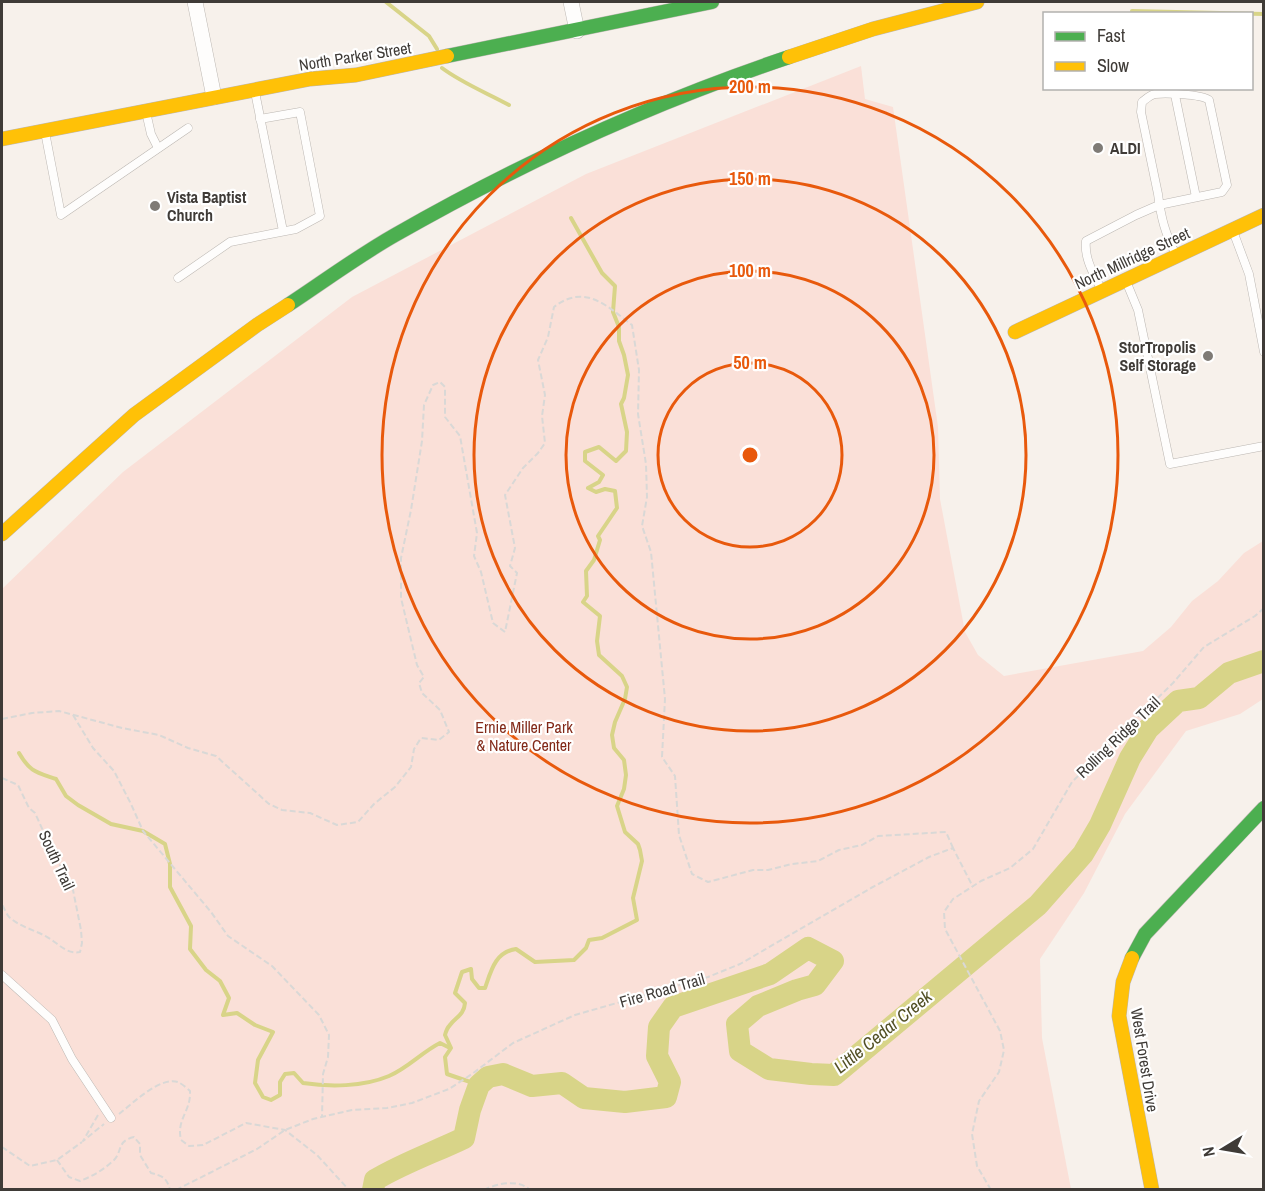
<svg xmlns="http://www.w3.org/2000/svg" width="1265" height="1191" viewBox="0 0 1265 1191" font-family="'Archivo Narrow',sans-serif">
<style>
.green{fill:#fae0d8}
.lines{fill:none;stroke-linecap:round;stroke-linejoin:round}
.stream{stroke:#d8d488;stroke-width:4}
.river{stroke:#d8d488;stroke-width:22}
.lane-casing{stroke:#bcb7b2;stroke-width:9}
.street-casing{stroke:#bcb7b2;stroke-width:16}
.fast-casing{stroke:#bcb7b2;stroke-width:15}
.slow-casing{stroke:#bcb7b2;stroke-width:15}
.path{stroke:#d9d8d6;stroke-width:2;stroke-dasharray:6 3;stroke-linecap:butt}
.lane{stroke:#fefdfc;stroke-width:8}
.street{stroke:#fefdfc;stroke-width:15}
.fast{stroke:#4caf50;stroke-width:14}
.slow{stroke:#ffc107;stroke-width:14}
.ring{fill:none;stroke:#e8590c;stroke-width:3}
.poi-dot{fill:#7f7b76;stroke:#fff;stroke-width:2}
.labels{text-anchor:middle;stroke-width:4.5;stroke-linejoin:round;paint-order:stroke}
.street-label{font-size:16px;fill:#3f3b37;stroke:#fff}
.poi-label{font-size:16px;font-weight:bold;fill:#3f3b37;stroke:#fff;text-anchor:start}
.park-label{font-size:16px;fill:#822918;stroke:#fff}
.water-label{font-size:18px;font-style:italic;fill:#525025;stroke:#fff}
.centre{fill:#e8590c;stroke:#fff;stroke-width:3}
.ring-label{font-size:18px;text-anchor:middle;font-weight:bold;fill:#e8590c;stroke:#fff;stroke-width:4.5;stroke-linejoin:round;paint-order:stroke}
</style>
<rect width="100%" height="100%" fill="#f7f1eb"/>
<polygon class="green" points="861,66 865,99 893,107 938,427 940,499 965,632 978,655 1004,676 1143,651 1171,627 1192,601 1218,581 1244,553 1263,541 1263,699 1240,714 1186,731 1125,814 1084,893 1040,959 1042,1038 1071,1189 2,1190 2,589 123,472 352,297 586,174"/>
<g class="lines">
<g class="stream">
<polyline points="386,2 429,36 437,49"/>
<polyline points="1132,11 1264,14"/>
<path d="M 442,68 C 462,83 487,93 509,105"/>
<path d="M 19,753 C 30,772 36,772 56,779 L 66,796 L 78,805 L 111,824 L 143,831 L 165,844 L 170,864 L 170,887 L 191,926 L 190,949 L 206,970 L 220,981 L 229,998 L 223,1015 L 237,1013 L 255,1025 L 273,1032 L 258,1060 L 255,1083 L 263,1097 L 271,1100 L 280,1095 L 280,1082 L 285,1074 L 294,1073 L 303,1083 C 329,1087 363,1087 389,1076 C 408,1068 422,1052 440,1043 L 450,1048"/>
<path d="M 479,1085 L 447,1074 L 445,1057 L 451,1048 L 445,1035 C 446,1031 447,1028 450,1025 C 456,1017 464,1015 465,1003 L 455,993 L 462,972 L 471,969 L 472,979 L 479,988 L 485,988 C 491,971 495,952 516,949 L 535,962 L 574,960 L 586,948 L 589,940 L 602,938 L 637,920 L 633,898 L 642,861 L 640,850 L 638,844 L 625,832 L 617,806 L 624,789 L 626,775 L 624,760 L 614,748 L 612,735 L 615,722 L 625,699 L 627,687 L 622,676 L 599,655 L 597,641 L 600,616 L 583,602 L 587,596 L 586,571 L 594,560 L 600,540 L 598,536 L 617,508 L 615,491 L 605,489 L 596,492 L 588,488 L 599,482 L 603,475 L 585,461 L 585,452 L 599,447 L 616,461 L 626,451 L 627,432 L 621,404 L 624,398 L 628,375 L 624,355 L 619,341 L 619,327 L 613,312 L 615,286 L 602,273 L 571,218"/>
</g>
<path class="river" d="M 373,1190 L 375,1180 C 403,1163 435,1152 464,1138 L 470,1110 L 479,1085 L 488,1077 L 503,1074 L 532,1086 L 562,1083 L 584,1098 L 625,1102 L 666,1097 L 670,1082 L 657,1056 L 659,1027 L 673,1007 L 770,974 L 808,948 L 833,961 L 815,985 L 797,990 L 758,1006 L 737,1024 L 740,1051 L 769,1069 L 811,1074 L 834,1075 L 1038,905 L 1083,854 L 1100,825 L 1130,758 L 1148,729 L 1178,701 L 1199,698 L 1229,673 L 1264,661"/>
<g class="lane-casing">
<g id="lane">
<polyline points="255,92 283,231"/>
<polyline points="1175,95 1196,197"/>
<polyline points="146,112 151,134 158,148"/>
<polyline points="45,132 61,215 188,128"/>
<polyline points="1233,231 1249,274 1264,352"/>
<polyline points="178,278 230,242 296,229 320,216 300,112 260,119"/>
<polyline points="1126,281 1138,310 1170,464 1264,446"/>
<path d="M 1101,289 C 1094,274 1084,259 1086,241 L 1136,215 L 1159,205 L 1222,192 L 1227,185 L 1209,100 C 1201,94 1166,93 1155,94 C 1150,95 1146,99 1142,102 L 1141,112 L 1158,194 C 1161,218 1165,233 1176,255"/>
<polyline points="2,975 52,1020 72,1059 111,1118"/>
</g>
</g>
<g class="street-casing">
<g id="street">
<polyline points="195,2 214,97"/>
<polyline points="571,2 577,31"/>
</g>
</g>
<g class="fast-casing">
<g id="fast">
<polyline points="447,56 712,2"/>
<path d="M 288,305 C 323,282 358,256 395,235 C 519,164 652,103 789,57"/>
<polyline points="1132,958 1145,934 1264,808"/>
</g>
</g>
<g class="slow-casing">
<g id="slow">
<polyline points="789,57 873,29 977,2"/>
<polyline points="2,139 310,79 356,75 447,56"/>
<polyline points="1015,332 1264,215"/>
<polyline points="2,534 134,415 257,325 288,305"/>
<polyline points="1132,958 1123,982 1119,1016 1152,1190"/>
</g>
</g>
<g class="path">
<polyline points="73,715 93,748 114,771 131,804 143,831 211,912 228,936 272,966 319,1015 329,1035 328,1057 323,1074 322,1117"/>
<path d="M 2,719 L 32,713 L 59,711 L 122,728 L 159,735 L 188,748 L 216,756 L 269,804 L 282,810 L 310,813 L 337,825 L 358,822 L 374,804 L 395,787 L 411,767 L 414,749 L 421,738 L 439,740 L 449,732 L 440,710 L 422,693 L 419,683 L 424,677 L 417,665 L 401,598 L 401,558 L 411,510 L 422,441 L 424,405 L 433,385 L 440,382 L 445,387 L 445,417 L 460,436 L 477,533 L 474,556 L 481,572 L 493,623 L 505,632 L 517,573 L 510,566 L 515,548 L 505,495 L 523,468 L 538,453 L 545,443 L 542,416 L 545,395 L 538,360 L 548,337 L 554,307 C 585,283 607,306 632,325 L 639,370 L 638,414 L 646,464 L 647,497 L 642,526 L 651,552 L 665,699 L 662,757 L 675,776 L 679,835 L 692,874 L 708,882 L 753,870 L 768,870 L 792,864 L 818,861 L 839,850 L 862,845 L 878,836 L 946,832 L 953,848"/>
<path d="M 2,778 L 18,785 L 29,808 L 35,813 L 45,835 L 47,844 L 72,885 L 81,930 L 82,943 L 80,952 C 67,955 58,943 47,937 C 35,930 20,927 9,917 C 6,913 4,908 2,904"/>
<path d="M 119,1114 C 132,1104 160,1076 178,1082 C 182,1084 187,1088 190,1091 C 191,1112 176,1119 181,1140 L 189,1146 L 203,1145 L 246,1123 L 285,1130 L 317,1155 L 349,1190"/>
<polyline points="98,1115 83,1141 104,1124"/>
<polyline points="2,1147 30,1166 57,1160 82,1142"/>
<path d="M 57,1160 L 69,1177 L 80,1181 C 93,1176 103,1170 113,1161 C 123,1152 116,1141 134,1137 L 140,1144 L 140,1155 L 151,1173 C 163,1176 167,1178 170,1190"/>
<polyline points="176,1190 257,1149 285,1130 313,1119 352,1110 387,1108 412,1103 449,1089 472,1074 513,1043 575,1015 708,977 740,964 871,888 929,857 953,848 973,887"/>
<path d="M 484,1190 C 497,1183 519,1179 530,1190"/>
<polyline points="991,1190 977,1166 972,1134 979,1101 999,1072 1004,1050 1000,1031 945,929 944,912 953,899 981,881 1010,868 1033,849 1072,782 1173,683 1204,647 1255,616 1264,608"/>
</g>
<use href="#lane" class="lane"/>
<use href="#street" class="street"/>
<use href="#fast" class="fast"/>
<use href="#slow" class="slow"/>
</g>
<g class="ring">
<circle cx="750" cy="455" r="92"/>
<circle cx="750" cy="455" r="184"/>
<circle cx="750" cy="455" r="276"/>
<circle cx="750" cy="455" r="368"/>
</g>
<g class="poi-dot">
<circle cx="1098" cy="148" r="6"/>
<circle cx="155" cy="206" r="6"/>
<circle cx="1208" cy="356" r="6"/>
</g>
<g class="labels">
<g class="street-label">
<text transform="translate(355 56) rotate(-9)" y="6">North Parker Street</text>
<text transform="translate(1132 258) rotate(-25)" y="6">North Millridge Street</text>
<text transform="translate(1118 737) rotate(-44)" y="6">Rolling Ridge Trail</text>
<text transform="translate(57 860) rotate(65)" y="6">South Trail</text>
<text transform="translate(662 990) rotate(-16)" y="6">Fire Road Trail</text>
<text transform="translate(1145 1060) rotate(81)" y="6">West Forest Drive</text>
</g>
<g class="poi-label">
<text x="1110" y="154">ALDI</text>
<text x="167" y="203">Vista Baptist<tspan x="167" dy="18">Church</tspan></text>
<text x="1196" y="353" text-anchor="end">StorTropolis<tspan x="1196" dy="18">Self Storage</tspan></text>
</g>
<g class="park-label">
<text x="524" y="733">Ernie Miller Park<tspan x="524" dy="18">&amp; Nature Center</tspan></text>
</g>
<g class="water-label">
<text transform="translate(883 1032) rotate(-39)" y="6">Little Cedar Creek</text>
</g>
</g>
<circle cx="750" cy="455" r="9" class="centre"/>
<g class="ring-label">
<text x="750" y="93">200 m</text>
<text x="750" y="185">150 m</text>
<text x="750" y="277">100 m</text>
<text x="750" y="369">50 m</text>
</g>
<rect width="1265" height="1191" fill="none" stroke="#3f3b37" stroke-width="6"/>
<rect x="1043" y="12" width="210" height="78" fill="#ffffff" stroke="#b2b1af" stroke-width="1.5"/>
<rect x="1055" y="32" width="30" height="9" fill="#4caf50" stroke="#b2b1af" stroke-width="1.5"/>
<text x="1097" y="42" font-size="18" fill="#3f3b37">Fast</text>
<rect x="1055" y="62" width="30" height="9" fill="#ffc107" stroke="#b2b1af" stroke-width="1.5"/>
<text x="1097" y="72" font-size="18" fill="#3f3b37">Slow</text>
<g transform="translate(1223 1149) rotate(259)" stroke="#ffffff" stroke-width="4.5" paint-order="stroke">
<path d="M0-4.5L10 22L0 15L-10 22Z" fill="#3f3b37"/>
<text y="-9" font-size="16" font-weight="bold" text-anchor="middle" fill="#3f3b37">N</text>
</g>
</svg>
